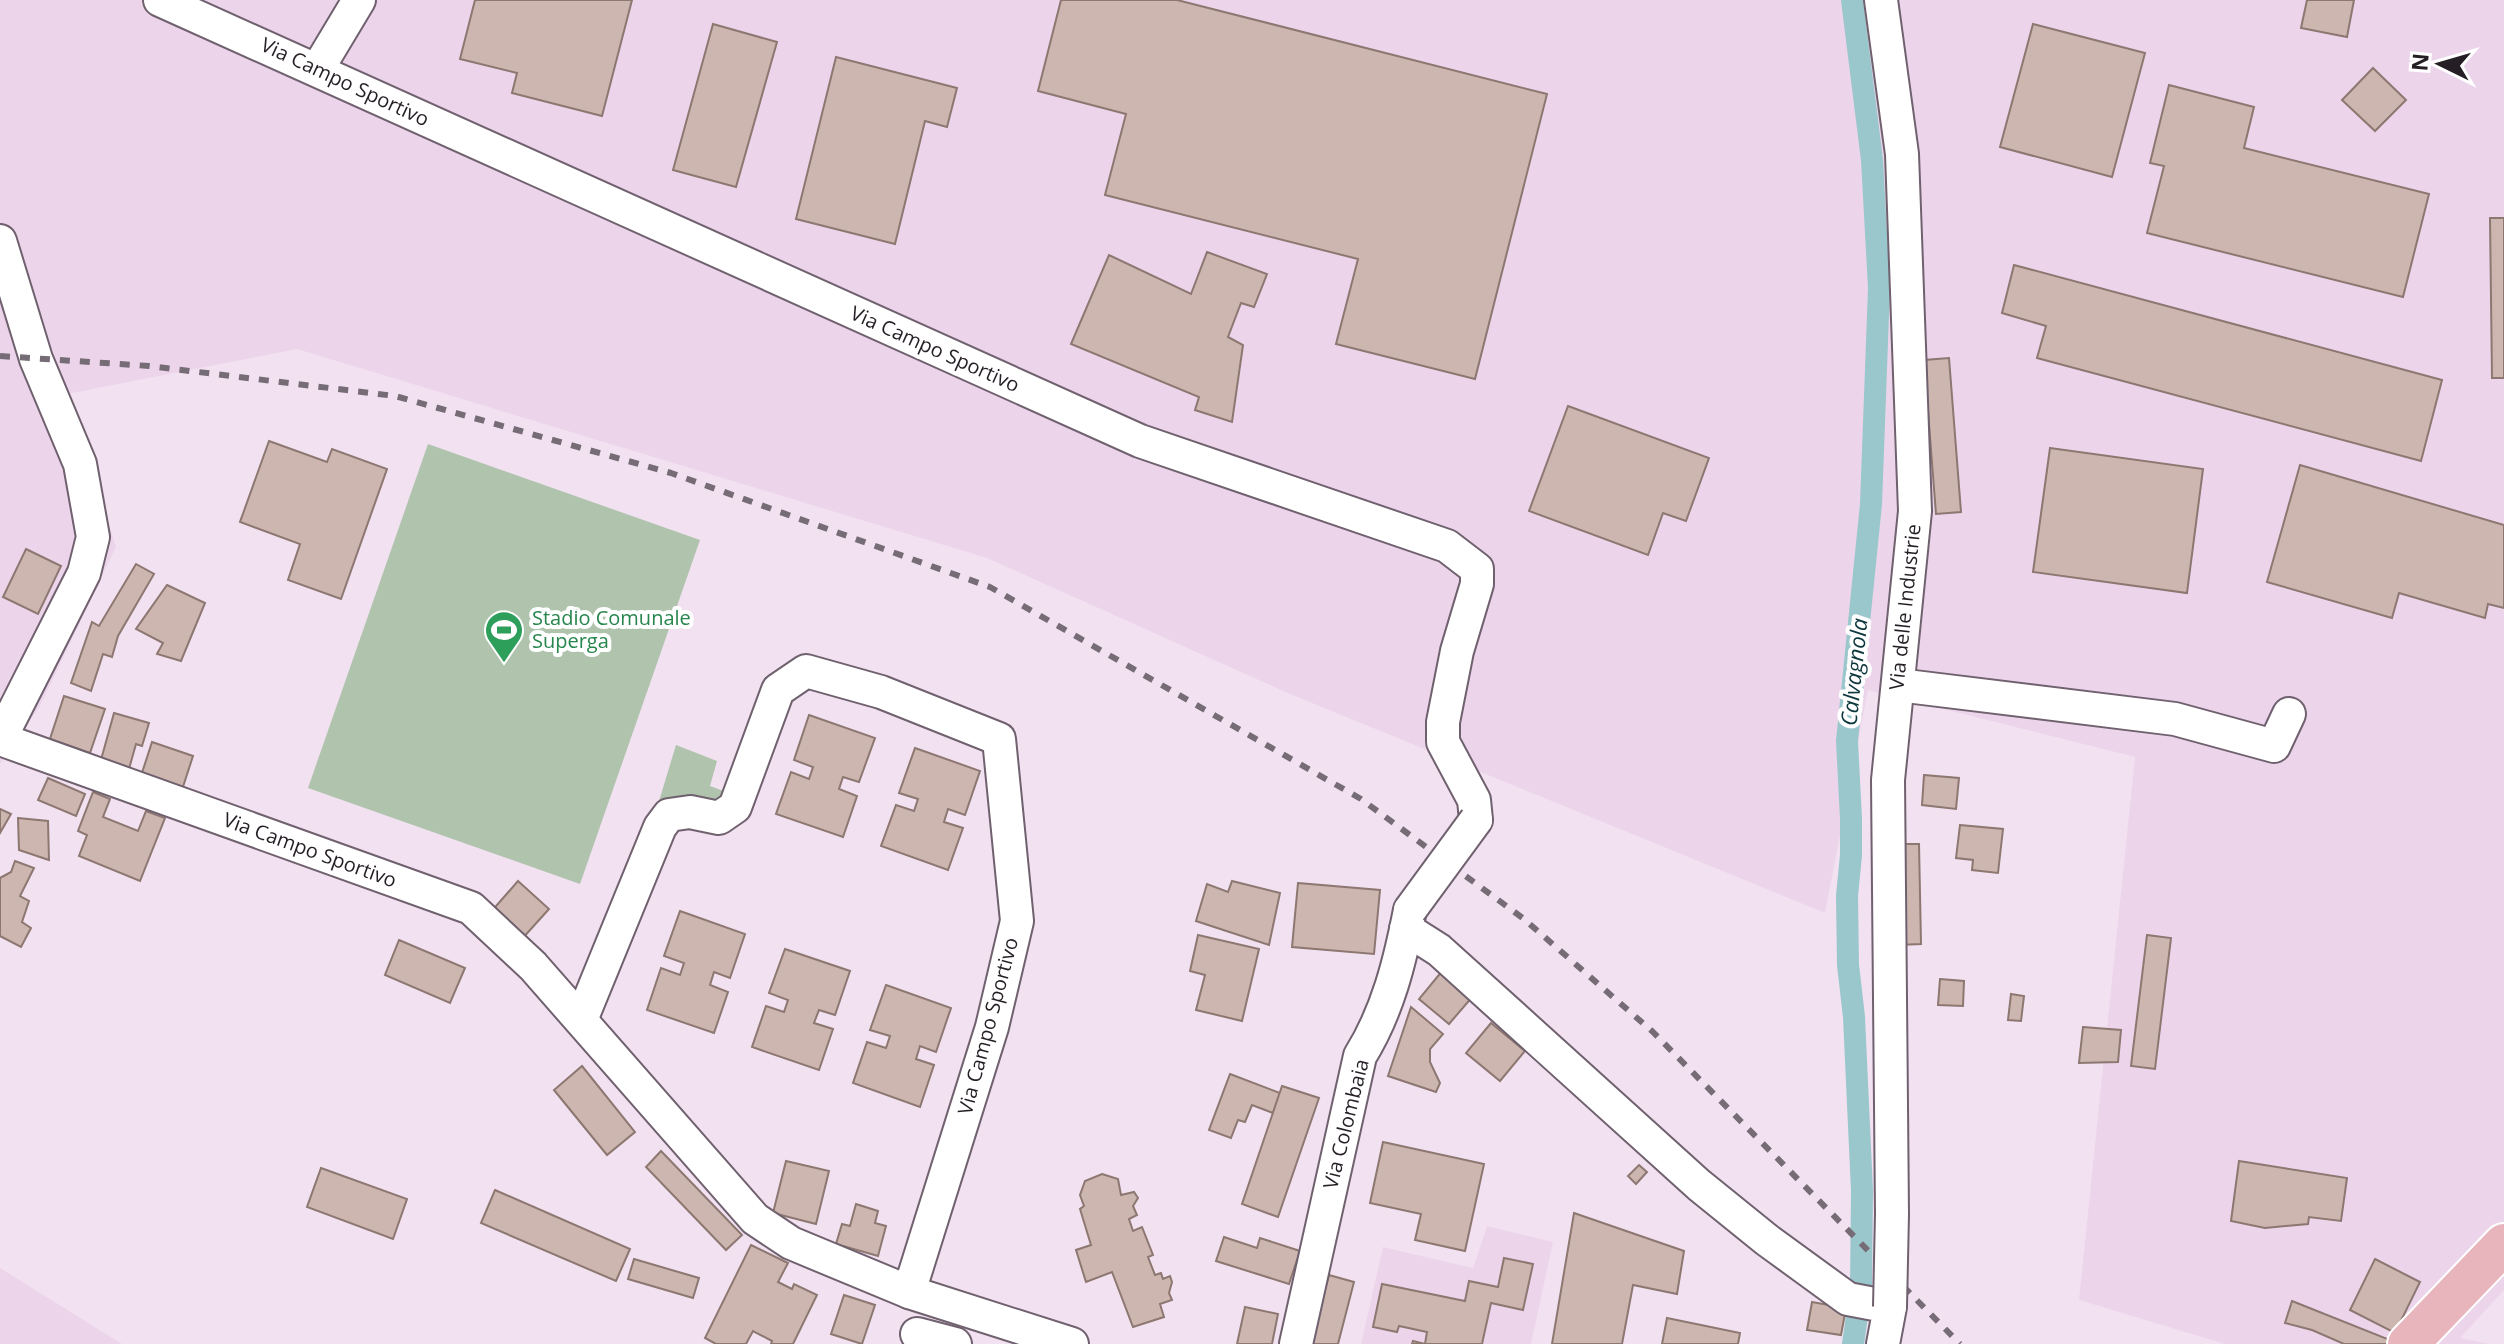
<svg xmlns="http://www.w3.org/2000/svg" width="2504" height="1344" viewBox="0 0 2504 1344" font-family="'Open Sans',sans-serif">
<style>
.built{fill:#ecd5eb}
.green{fill:#b0c4ad}
.lines{fill:none;stroke-linecap:round;stroke-linejoin:round}
.canal{stroke:#9ac7cc;stroke-width:22}
.building{fill:#ceb6b0;stroke:#8d7771;stroke-width:2}
.minor-casing{stroke:#70616f;stroke-width:36}
.major-casing{stroke:#fff;stroke-width:44}
.minor{stroke:#fff;stroke-width:32}
.major{stroke:#e9b5bc;stroke-width:40}
.rail{stroke:#766c76;stroke-width:6;stroke-dasharray:10 10;stroke-linecap:butt}
.minor-bridge-casing{stroke:#70616f;stroke-width:36;stroke-linecap:butt}
.minor-bridge{stroke:#fff;stroke-width:32}
.labels{text-anchor:middle;stroke-width:8;stroke-linejoin:round;paint-order:stroke}
.street-label{font-size:20px;fill:#251f25;stroke:#fff}
.leisure-label{font-size:20px;fill:#27864d;stroke:#fff;text-anchor:start}
.water-label{font-size:22px;font-style:italic;fill:#0c373c;stroke:#fff}
</style>
<rect width="100%" height="100%" fill="#f2e1f1"/>
<g class="built">
<polygon points="0,0 2504,0 2504,1290 2460,1338 2489,1344 2225,1344 2079,1300 2135,757 1868,690 1825,913 1290,694 987,558 297,349 67,394 116,547 40,706 0,764"/>
<polygon points="1487,1226 1553,1242 1531,1344 1361,1344 1383,1247 1473,1268"/>
<polygon points="0,1268 122,1344 0,1344"/>
</g>
<g class="green">
<polygon points="428,444 700,540 580,884 308,788"/>
<polygon points="676,745 717,761 710,786 729,793 719,802 656,811"/>
</g>
<g class="lines">
<polyline class="canal" points="1852,0 1872,160 1879,288 1871,504 1847,741 1851,819 1851,855 1847,896 1848,965 1854,1017 1862,1191 1861,1288 1853,1344"/>
</g>
<g class="building">
<polygon points="475,0 632,0 602,116 512,93 517,73 460,59"/>
<polygon points="1061,0 1177,0 1547,94 1475,379 1336,344 1358,259 1105,195 1126,114 1038,91"/>
<polygon points="2307,0 2354,0 2347,37 2301,28"/>
<polygon points="713,24 777,42 736,187 673,170"/>
<polygon points="2033,24 2145,53 2112,177 2000,147"/>
<polygon points="836,57 957,88 947,127 925,121 895,244 796,219"/>
<polygon points="2373,68 2406,100 2375,131 2342,100"/>
<polygon points="2169,85 2254,107 2244,148 2429,194 2403,297 2147,233 2164,166 2150,163"/>
<polygon points="2490,218 2504,218 2504,378 2492,378"/>
<polygon points="1207,252 1267,274 1254,307 1241,303 1228,337 1243,345 1232,422 1195,410 1199,397 1071,344 1109,255 1191,294"/>
<polygon points="2014,265 2442,380 2421,461 2037,358 2046,326 2002,313"/>
<polygon points="1949,358 1961,512 1936,514 1924,360"/>
<polygon points="1568,406 1709,458 1686,521 1663,513 1648,555 1529,511"/>
<polygon points="269,441 327,462 332,449 387,469 341,599 288,580 300,544 240,522"/>
<polygon points="2050,448 2203,469 2187,593 2033,572"/>
<polygon points="2300,465 2504,525 2504,608 2488,604 2485,618 2399,593 2392,618 2267,582"/>
<polygon points="26,549 61,566 38,614 3,597"/>
<polygon points="136,564 154,574 118,636 112,657 103,654 91,691 71,683 92,622 99,626"/>
<polygon points="167,585 205,603 181,661 157,654 163,643 136,629"/>
<polygon points="64,696 105,709 90,753 50,739"/>
<polygon points="114,713 149,723 142,746 136,744 127,776 99,767"/>
<polygon points="809,715 875,738 859,782 843,777 839,789 857,796 843,837 776,814 791,772 809,779 813,767 794,760"/>
<polygon points="152,742 193,756 180,796 139,782"/>
<polygon points="915,748 980,771 965,815 948,809 944,822 963,828 948,870 881,846 896,805 914,811 918,799 899,793"/>
<polygon points="1924,775 1959,778 1956,809 1922,805"/>
<polygon points="48,778 85,794 76,816 38,800"/>
<polygon points="93,792 110,799 103,817 138,831 146,811 165,818 140,881 79,856 87,835 78,831"/>
<polygon points="0,809 11,814 0,833"/>
<polygon points="18,818 48,821 49,860 19,850"/>
<polygon points="1960,825 2003,829 1998,873 1972,870 1973,860 1956,858"/>
<polygon points="1896,844 1919,844 1921,944 1898,945"/>
<polygon points="15,861 34,868 20,896 29,901 22,922 31,928 21,947 0,936 0,878 11,872"/>
<polygon points="518,881 549,909 521,940 490,913"/>
<polygon points="1232,881 1280,893 1269,945 1196,921 1207,884 1228,892"/>
<polygon points="1298,883 1380,890 1374,954 1292,947"/>
<polygon points="680,911 745,934 730,978 714,972 710,985 728,992 714,1033 647,1010 661,968 680,975 684,963 664,956"/>
<polygon points="1198,935 1259,949 1242,1021 1196,1010 1205,975 1190,971"/>
<polygon points="2147,935 2171,938 2155,1069 2131,1066"/>
<polygon points="399,940 465,968 450,1003 385,975"/>
<polygon points="785,949 850,971 835,1015 819,1010 814,1023 833,1029 819,1070 752,1047 766,1006 784,1012 788,1000 769,993"/>
<polygon points="1443,970 1473,996 1449,1024 1419,999"/>
<polygon points="1940,979 1964,981 1963,1006 1938,1005"/>
<polygon points="886,985 951,1008 936,1052 920,1046 916,1059 934,1065 920,1107 853,1083 867,1042 886,1048 890,1036 870,1030"/>
<polygon points="2011,994 2024,996 2021,1021 2008,1020"/>
<polygon points="1411,1007 1443,1034 1430,1049 1430,1062 1440,1083 1436,1092 1388,1076"/>
<polygon points="1491,1023 1525,1051 1500,1081 1466,1053"/>
<polygon points="2083,1027 2121,1030 2118,1062 2079,1063"/>
<polygon points="582,1066 635,1132 607,1155 554,1090"/>
<polygon points="1230,1074 1280,1093 1273,1113 1252,1105 1245,1122 1238,1120 1231,1138 1209,1130"/>
<polygon points="1282,1086 1319,1098 1278,1217 1242,1204"/>
<polygon points="1383,1142 1484,1164 1465,1251 1415,1240 1421,1214 1370,1203"/>
<polygon points="661,1151 742,1235 726,1250 646,1167"/>
<polygon points="786,1161 829,1171 816,1224 773,1213"/>
<polygon points="2239,1161 2347,1178 2341,1221 2309,1217 2308,1224 2265,1228 2231,1221"/>
<polygon points="1639,1165 1647,1172 1636,1184 1628,1176"/>
<polygon points="321,1168 407,1199 393,1239 307,1207"/>
<polygon points="1102,1174 1118,1179 1121,1195 1134,1192 1138,1198 1133,1206 1137,1215 1129,1219 1133,1231 1142,1227 1153,1255 1148,1257 1155,1275 1161,1273 1163,1279 1170,1276 1172,1282 1169,1293 1172,1300 1160,1304 1164,1317 1133,1327 1112,1272 1086,1282 1076,1250 1091,1245 1080,1209 1084,1206 1080,1195 1085,1181"/>
<polygon points="495,1190 630,1249 616,1281 481,1223"/>
<polygon points="856,1204 878,1211 875,1223 886,1226 878,1256 836,1244 842,1224 850,1226"/>
<polygon points="1574,1213 1684,1251 1677,1294 1633,1285 1622,1344 1552,1344"/>
<polygon points="1224,1237 1257,1248 1260,1238 1300,1251 1289,1284 1216,1261"/>
<polygon points="751,1245 788,1263 778,1282 792,1289 794,1284 817,1295 793,1344 771,1344 772,1341 753,1331 746,1344 716,1344 705,1338"/>
<polygon points="1504,1258 1533,1264 1523,1310 1491,1303 1482,1344 1412,1344 1413,1341 1425,1344 1427,1332 1399,1326 1397,1332 1373,1327 1382,1284 1465,1301 1469,1281 1498,1287"/>
<polygon points="634,1259 699,1278 693,1298 628,1279"/>
<polygon points="2375,1259 2420,1282 2395,1333 2350,1310"/>
<polygon points="1329,1275 1354,1282 1338,1344 1310,1344"/>
<polygon points="844,1295 875,1305 862,1344 831,1334"/>
<polygon points="2292,1301 2395,1342 2393,1344 2344,1344 2312,1330 2285,1323"/>
<polygon points="1812,1302 1846,1308 1841,1335 1807,1330"/>
<polygon points="1245,1307 1278,1314 1272,1344 1237,1344"/>
<polygon points="1667,1318 1740,1333 1738,1344 1662,1344"/>
</g>
<g class="lines">
<g class="minor-casing">
<g id="minor">
<polyline points="160,0 1140,441 1447,546 1477,569 1477,584 1457,651 1443,722 1443,742 1474,800 1476,820"/>
<polyline points="1881,0 1902,154 1915,511 1888,780 1892,1214"/>
<polyline points="317,70 359,0"/>
<polyline points="0,241 36,359 80,464 93,537 84,573 0,739"/>
<polyline points="1898,685 2175,719 2274,746 2289,714"/>
<polyline points="0,739 471,908 533,966 755,1219 791,1243 909,1292 1072,1344"/>
<polyline points="1406,929 1439,950 1699,1185 1767,1240 1848,1299 1890,1307 1883,1344"/>
<polyline points="581,1020 660,827 669,815 690,812 719,818 735,807 778,690 806,671 881,692 999,739 1017,921 992,1027 909,1292"/>
<polyline points="917,1334 955,1344"/>
<path d="M 1296,1344 L 1360,1056 C 1388,1011 1400,961 1410,910"/>
</g>
</g>
<g class="major-casing">
<polyline id="major" points="2408,1344 2504,1244"/>
</g>
<use href="#minor" class="minor"/>
<use href="#major" class="major"/>
<polyline class="rail" points="0,356 149,366 395,396 671,473 990,587 1361,799 1524,919 1653,1032 1960,1344"/>
<g class="minor-bridge-casing">
<g id="minor-bridge">
<polyline points="1410,910 1476,820"/>
<polyline points="1890,1307 1892,1214"/>
</g>
</g>
<use href="#minor-bridge" class="minor-bridge"/>
</g>
<defs>
<g id="stadium-pin" transform="scale(2)"><path d="M0 17L-7.5 6A9.5 9.5 0 1 1 7.5 6Z" fill="#2e9e5b" stroke="#fff"/><path d="M0-5a6.5 5 0 1 0 0 10a6.5 5 0 1 0 0-10ZM-3.5-1.8h7v3.6h-7Z" fill="#fff"/></g>
</defs>
<g fill-rule="evenodd">
<use href="#stadium-pin" x="504" y="630"/>
</g>
<g class="labels">
<g class="street-label">
<text transform="translate(345 82) rotate(25)" y="7">Via Campo Sportivo</text>
<text transform="translate(935 349) rotate(24)" y="7">Via Campo Sportivo</text>
<text transform="translate(1905 607) rotate(-84)" y="7">Via delle Industrie</text>
<text transform="translate(310 850) rotate(20)" y="7">Via Campo Sportivo</text>
<text transform="translate(988 1026) rotate(-75)" y="7">Via Campo Sportivo</text>
<text transform="translate(1346 1124) rotate(-76)" y="7">Via Colombaia</text>
</g>
<g class="leisure-label">
<text x="532" y="625">Stadio Comunale<tspan x="532" dy="23">Superga</tspan></text>
</g>
<g class="water-label">
<text transform="translate(1854 672) rotate(-84)" y="8">Calvagnola</text>
</g>
</g>
<g transform="translate(2440 64) rotate(275)" stroke="#ffffff" stroke-width="6" paint-order="stroke">
<path d="M0-6L14 30L0 20L-14 30Z" fill="#251f25"/>
<text y="-12" font-size="22" font-weight="bold" text-anchor="middle" fill="#251f25">N</text>
</g>
</svg>
